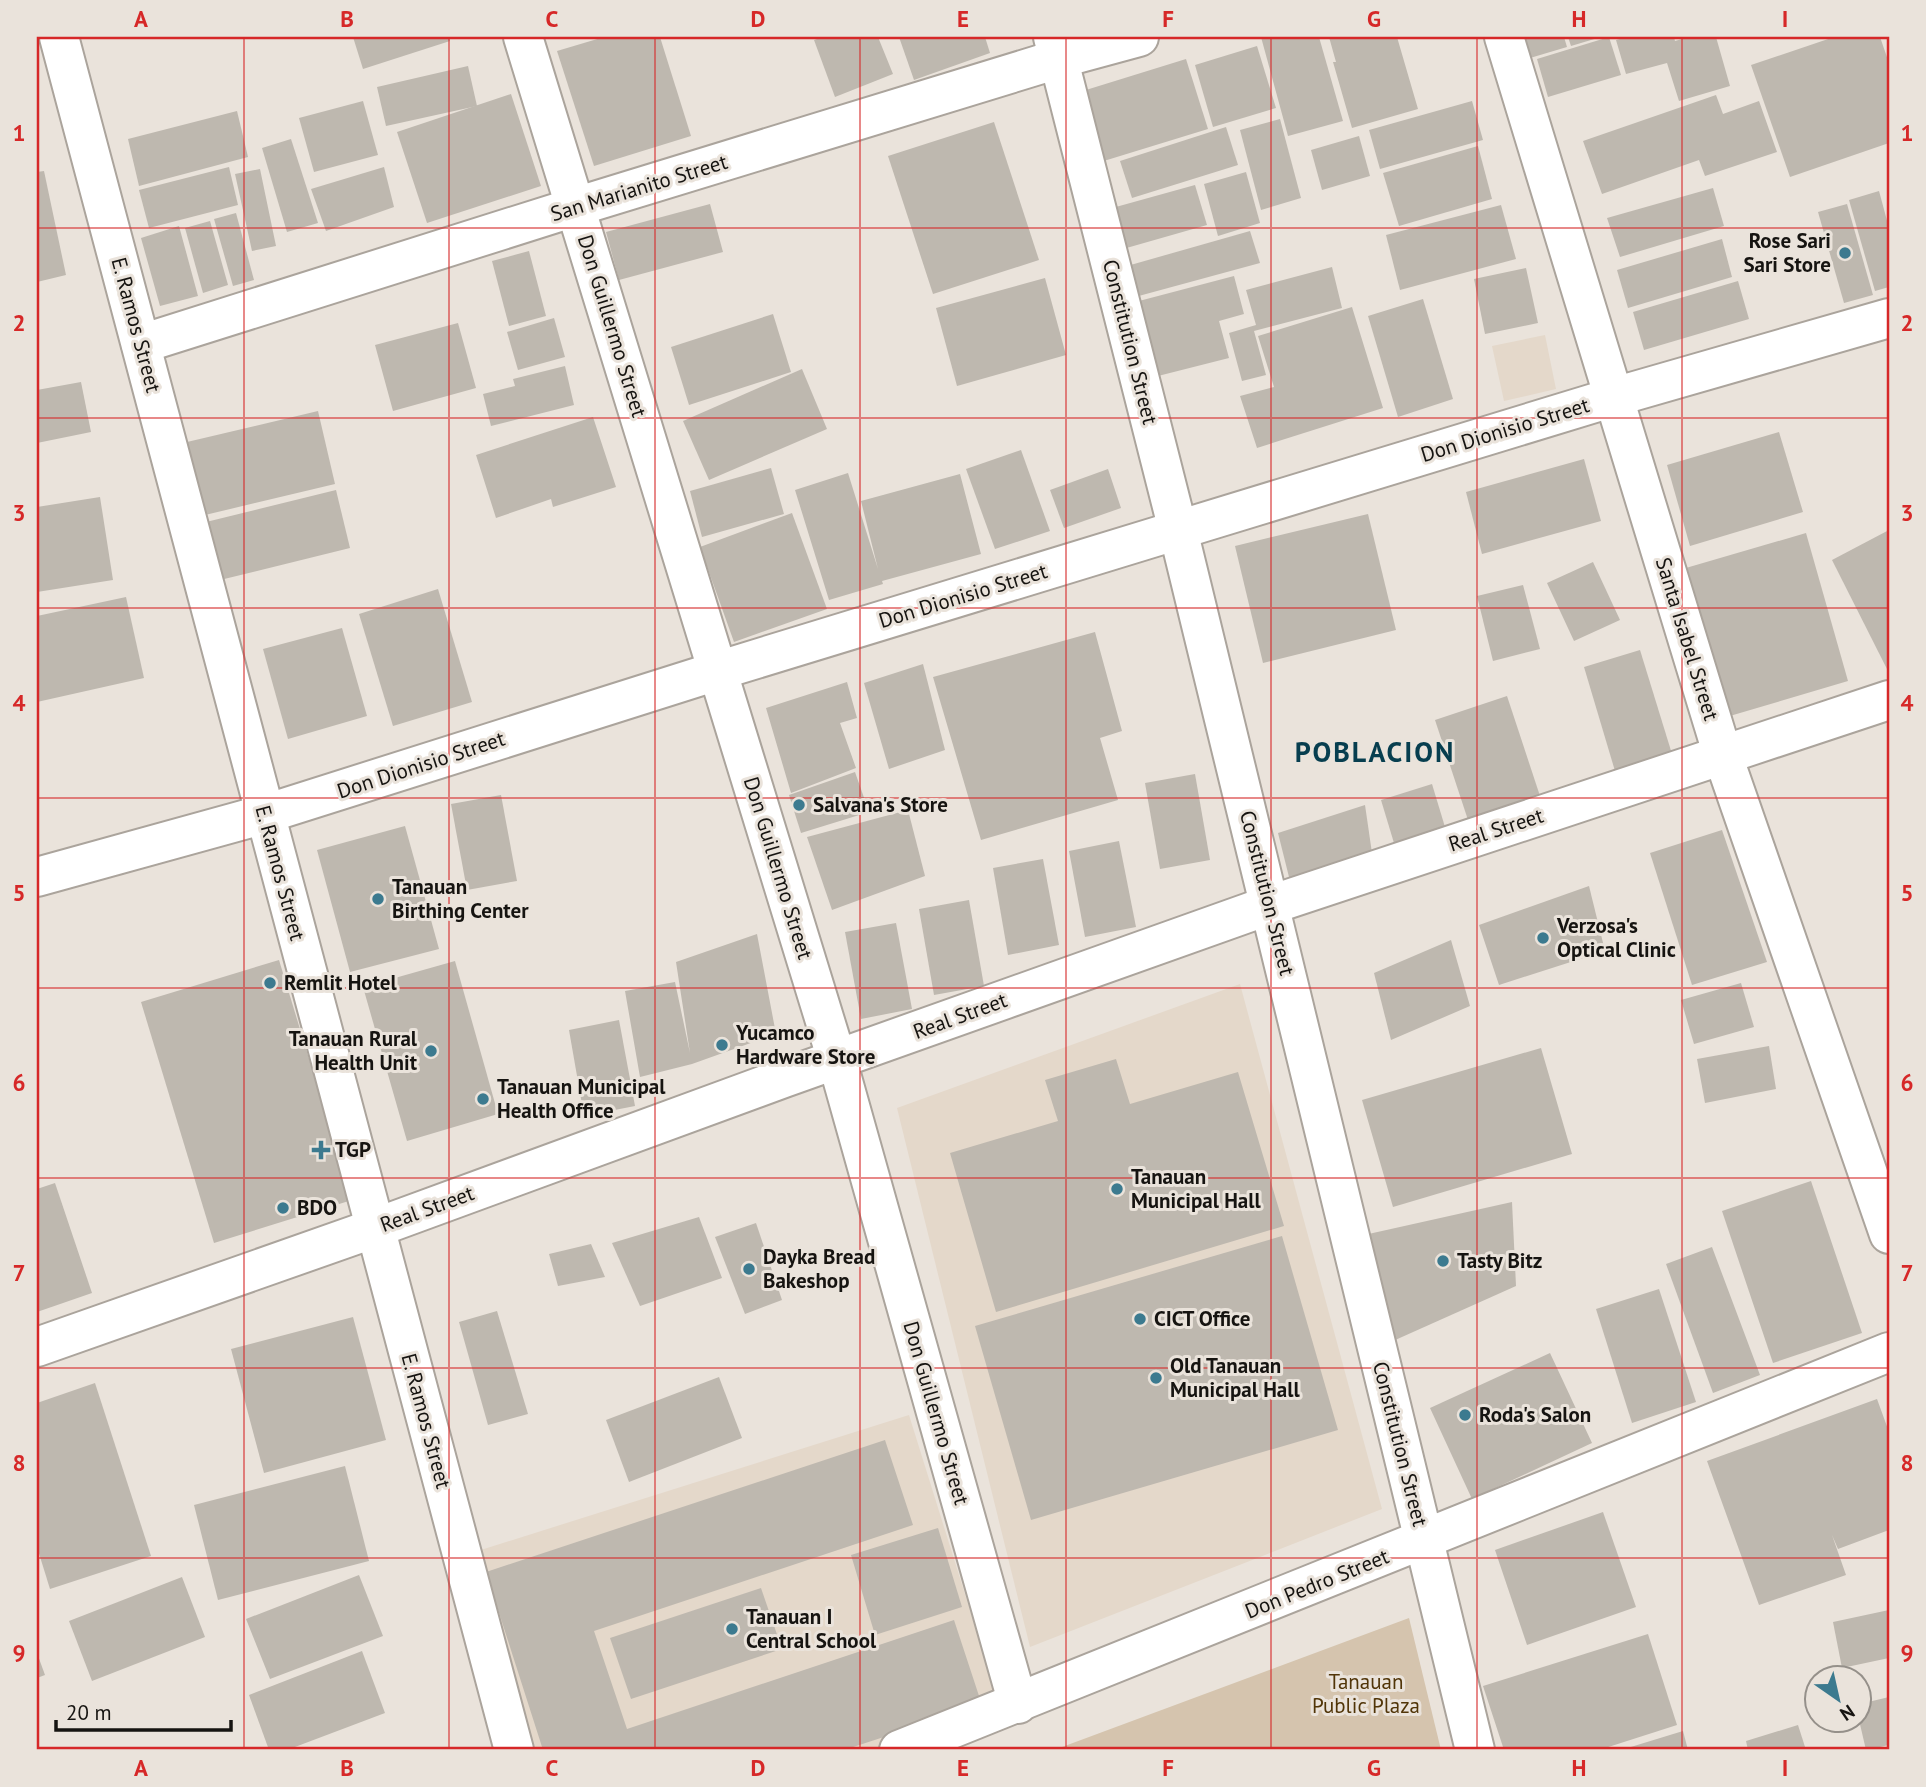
<svg xmlns="http://www.w3.org/2000/svg" width="1926" height="1787" viewBox="0 0 1926 1787" font-family="'PT Sans',sans-serif">
<style>
.built{fill:#e4d8ca}
.green{fill:#d5c4ae}
.building{fill:#beb8af}
.lines{fill:none;stroke-linecap:round;stroke-linejoin:round}
.street-casing{stroke:#aba49c;stroke-width:42}
.secondary-casing{stroke:#aba49c;stroke-width:42}
.street{stroke:#fff;stroke-width:38}
.secondary{stroke:#fff;stroke-width:38}
.grid{fill:none;stroke:#d62828;stroke-width:2;stroke-opacity:0.55}
.poi-dot{fill:#3c7a8f;stroke:#eae3db;stroke-width:2.5}
.labels{text-anchor:middle;stroke-width:6;stroke-linejoin:round;paint-order:stroke}
.street-label{font-size:21px;fill:#161411;stroke:#eae3db}
.poi-label{font-size:21px;font-weight:bold;fill:#161411;stroke:#eae3db;text-anchor:start}
.park-label{font-size:21px;fill:#513508;stroke:#eae3db}
.district-label{font-size:28px;font-weight:bold;letter-spacing:2px;fill:#073e4f;stroke:#eae3db}
.neatline{fill:none;stroke:#d62828;stroke-width:2.5}
.grid-label{font-size:23px;text-anchor:middle;font-weight:bold;fill:#d62828}
</style>
<rect width="100%" height="100%" fill="#eae3db"/>
<g class="built">
<polygon points="1545,335 1556,389 1504,401 1492,346"/>
<polygon points="1240,984 1382,1509 1030,1647 897,1108"/>
<polygon points="909,1415 999,1703 874,1750 522,1750 465,1555"/>
</g>
<polygon class="green" points="1409,1618 1441,1750 1054,1750"/>
<g class="building">
<polygon points="353,37 449,37 450,41 363,69"/>
<polygon points="604,37 660,37 691,136 594,166 557,51"/>
<polygon points="823,37 878,37 893,74 835,97 814,40"/>
<polygon points="899,37 985,37 990,53 914,80"/>
<polygon points="1261,37 1319,37 1343,121 1288,136"/>
<polygon points="1329,37 1397,37 1418,109 1352,128 1333,62 1336,62"/>
<polygon points="1524,37 1564,37 1567,47 1530,58"/>
<polygon points="1568,37 1601,37 1571,46"/>
<polygon points="1609,37 1621,75 1548,97 1537,59"/>
<polygon points="1628,37 1674,37 1675,41 1689,37 1716,37 1730,86 1679,101 1667,63 1626,74 1616,40"/>
<polygon points="1834,37 1880,37 1889,63 1889,143 1790,177 1751,65"/>
<polygon points="1257,46 1276,108 1213,127 1195,65"/>
<polygon points="1186,59 1208,129 1094,164 1073,94"/>
<polygon points="468,66 477,106 386,126 377,87"/>
<polygon points="511,94 541,186 427,223 397,132"/>
<polygon points="1716,95 1723,114 1759,101 1777,152 1705,176 1699,160 1602,194 1583,141"/>
<polygon points="363,101 378,155 314,172 299,118"/>
<polygon points="1472,101 1483,140 1380,169 1369,130"/>
<polygon points="237,111 248,157 139,186 128,139"/>
<polygon points="1280,119 1301,198 1261,210 1240,130"/>
<polygon points="994,122 1039,260 933,294 888,156"/>
<polygon points="1226,127 1238,165 1132,198 1120,161"/>
<polygon points="1359,136 1370,176 1322,190 1311,150"/>
<polygon points="291,139 318,223 287,232 262,148"/>
<polygon points="1478,146 1492,199 1399,226 1383,173"/>
<polygon points="229,167 238,205 149,228 139,190"/>
<polygon points="384,167 394,207 326,231 311,189"/>
<polygon points="260,169 276,246 252,251 235,174"/>
<polygon points="44,171 66,275 37,282 37,172"/>
<polygon points="1246,172 1260,223 1218,236 1204,184"/>
<polygon points="1195,185 1207,225 1116,251 1105,210"/>
<polygon points="1713,188 1724,226 1620,257 1607,218"/>
<polygon points="1879,191 1889,228 1889,287 1875,291 1849,200"/>
<polygon points="710,204 723,252 619,280 606,232"/>
<polygon points="1847,204 1873,295 1844,303 1818,212"/>
<polygon points="1501,205 1516,259 1400,290 1386,235"/>
<polygon points="236,213 254,280 233,286 214,219"/>
<polygon points="210,221 228,285 203,293 185,228"/>
<polygon points="179,226 198,296 160,306 141,238"/>
<polygon points="1250,231 1260,263 1135,297 1127,266"/>
<polygon points="1722,239 1732,277 1628,308 1617,270"/>
<polygon points="529,251 546,316 509,326 492,261"/>
<polygon points="1332,267 1342,308 1254,331 1266,375 1242,381 1229,333 1256,325 1246,290"/>
<polygon points="1526,268 1538,323 1485,334 1474,279"/>
<polygon points="1234,276 1244,314 1219,321 1229,358 1158,376 1139,301"/>
<polygon points="1045,278 1066,355 957,386 936,308"/>
<polygon points="1738,281 1749,319 1644,350 1633,312"/>
<polygon points="1423,299 1453,399 1398,417 1368,316"/>
<polygon points="1352,307 1383,408 1257,448 1240,396 1274,387 1258,336"/>
<polygon points="773,314 791,372 689,405 671,347"/>
<polygon points="554,318 565,357 518,370 507,332"/>
<polygon points="458,323 476,388 393,411 375,345"/>
<polygon points="565,366 574,405 491,426 483,394 515,386 513,379"/>
<polygon points="802,369 827,429 709,480 683,421"/>
<polygon points="81,382 91,432 37,443 37,390"/>
<polygon points="318,411 335,484 205,515 187,442"/>
<polygon points="593,417 616,487 553,507 551,499 496,518 476,455"/>
<polygon points="1779,432 1803,512 1690,546 1667,465"/>
<polygon points="1021,450 1050,531 995,549 966,469"/>
<polygon points="1584,459 1601,521 1482,554 1466,492"/>
<polygon points="771,468 784,514 702,537 690,491"/>
<polygon points="1108,469 1121,508 1064,528 1050,490"/>
<polygon points="848,473 878,569 861,501 960,474 981,554 882,581 883,584 829,600 795,490"/>
<polygon points="336,490 350,548 216,581 202,523"/>
<polygon points="100,497 113,580 37,592 37,507"/>
<polygon points="792,513 827,609 734,642 700,547"/>
<polygon points="1368,514 1396,630 1263,663 1235,546"/>
<polygon points="1889,530 1889,673 1832,560"/>
<polygon points="1806,533 1848,681 1723,718 1679,570"/>
<polygon points="1593,562 1620,620 1574,641 1547,583"/>
<polygon points="1523,585 1540,649 1493,661 1477,596"/>
<polygon points="438,589 472,702 393,726 359,614"/>
<polygon points="126,597 144,678 37,702 37,616"/>
<polygon points="342,628 367,716 288,739 263,649"/>
<polygon points="1095,632 1122,731 1100,738 1118,800 981,840 933,677"/>
<polygon points="1640,650 1672,754 1615,771 1584,667"/>
<polygon points="923,664 945,750 889,769 864,683"/>
<polygon points="847,682 857,718 840,723 856,768 791,793 766,708"/>
<polygon points="1507,696 1540,796 1468,820 1435,720"/>
<polygon points="855,772 869,812 801,833 789,795"/>
<polygon points="1195,774 1210,860 1160,869 1145,783"/>
<polygon points="1432,784 1448,837 1397,853 1381,800"/>
<polygon points="501,795 517,881 467,890 451,804"/>
<polygon points="1365,805 1373,860 1293,893 1278,833"/>
<polygon points="908,810 925,876 832,910 807,837"/>
<polygon points="405,826 439,949 350,972 317,850"/>
<polygon points="1722,830 1767,962 1692,985 1650,853"/>
<polygon points="1119,841 1136,927 1085,937 1069,851"/>
<polygon points="1043,859 1059,945 1008,955 993,868"/>
<polygon points="1589,886 1605,951 1499,985 1479,925"/>
<polygon points="969,900 984,986 934,995 919,909"/>
<polygon points="896,923 912,1009 861,1019 845,932"/>
<polygon points="757,934 776,1034 692,1064 640,1077 625,991 675,982 690,1053 676,962"/>
<polygon points="1451,940 1470,1006 1391,1040 1374,973"/>
<polygon points="279,960 352,1200 214,1243 141,1002"/>
<polygon points="455,961 498,1114 407,1141 363,987"/>
<polygon points="1741,983 1754,1027 1694,1044 1681,1000"/>
<polygon points="619,1020 635,1106 584,1116 569,1030"/>
<polygon points="1769,1046 1776,1089 1705,1103 1697,1059"/>
<polygon points="1541,1048 1572,1154 1393,1207 1362,1100"/>
<polygon points="1116,1059 1130,1104 1238,1072 1284,1226 996,1312 950,1153 1058,1121 1045,1080"/>
<polygon points="1811,1181 1862,1333 1773,1363 1722,1211"/>
<polygon points="55,1183 92,1293 37,1312 37,1189"/>
<polygon points="1512,1202 1516,1286 1393,1341 1364,1235"/>
<polygon points="699,1217 722,1278 640,1306 612,1243"/>
<polygon points="756,1223 782,1300 745,1314 715,1237"/>
<polygon points="1282,1236 1338,1430 1031,1520 975,1326"/>
<polygon points="591,1244 605,1277 558,1286 549,1254"/>
<polygon points="1712,1247 1760,1375 1713,1393 1666,1264"/>
<polygon points="1659,1289 1696,1402 1632,1423 1596,1309"/>
<polygon points="497,1311 528,1414 488,1425 459,1322"/>
<polygon points="353,1317 386,1440 264,1473 231,1349"/>
<polygon points="1550,1353 1592,1443 1472,1499 1430,1408"/>
<polygon points="719,1377 742,1438 629,1482 606,1420"/>
<polygon points="95,1383 151,1556 50,1589 37,1547 37,1403"/>
<polygon points="1877,1399 1889,1432 1889,1530 1838,1549 1832,1535 1846,1575 1759,1605 1707,1461"/>
<polygon points="885,1440 913,1525 594,1631 627,1729 954,1620 982,1705 844,1750 543,1750 486,1572"/>
<polygon points="345,1466 369,1561 218,1600 194,1505"/>
<polygon points="1603,1512 1636,1607 1527,1645 1495,1550"/>
<polygon points="938,1528 962,1607 875,1635 851,1555"/>
<polygon points="359,1575 383,1636 270,1679 246,1619"/>
<polygon points="182,1577 205,1637 92,1681 69,1621"/>
<polygon points="761,1588 782,1649 631,1699 610,1638"/>
<polygon points="1889,1610 1889,1658 1842,1668 1833,1622"/>
<polygon points="1648,1634 1677,1725 1599,1750 1504,1750 1483,1686"/>
<polygon points="362,1651 385,1713 287,1750 269,1750 249,1695"/>
<polygon points="37,1653 45,1675 37,1678"/>
<polygon points="1889,1697 1889,1745 1866,1750 1859,1720 1860,1704"/>
<polygon points="1798,1725 1806,1750 1748,1750 1746,1741"/>
<polygon points="1683,1731 1688,1750 1621,1750"/>
</g>
<g class="lines">
<g class="street-casing">
<g id="street">
<polyline points="59,37 514,1750"/>
<polyline points="523,37 837,1060 1018,1704"/>
<polyline points="1053,37 1178,530 1475,1750"/>
<polyline points="1504,37 1723,756 1889,1234"/>
<polyline points="141,344 575,207 1058,59 1139,37"/>
<polyline points="37,877 265,814 717,671 1178,530 1614,397 1889,318"/>
<polyline points="899,1750 1889,1352"/>
</g>
</g>
<g class="secondary-casing">
<polyline id="secondary" points="37,1347 375,1228 784,1078 1270,905 1889,700"/>
</g>
<use href="#street" class="street"/>
<use href="#secondary" class="secondary"/>
</g>
<path class="grid" d="M 244,37 L 244,1750M 449,37 L 449,1750M 655,37 L 655,1750M 860,37 L 860,1750M 1066,37 L 1066,1750M 1271,37 L 1271,1750M 1477,37 L 1477,1750M 1682,37 L 1682,1750M 37,228 L 1889,228M 37,418 L 1889,418M 37,608 L 1889,608M 37,798 L 1889,798M 37,988 L 1889,988M 37,1178 L 1889,1178M 37,1368 L 1889,1368M 37,1558 L 1889,1558"/>
<g class="poi-dot">
<circle cx="1845" cy="253" r="7"/>
<circle cx="799" cy="805" r="7"/>
<circle cx="378" cy="899" r="7"/>
<circle cx="1543" cy="938" r="7"/>
<circle cx="270" cy="983" r="7"/>
<circle cx="722" cy="1045" r="7"/>
<circle cx="431" cy="1051" r="7"/>
<circle cx="483" cy="1099" r="7"/>
<path d="M317.5 1139.5h7v7h7v7h-7v7h-7v-7h-7v-7h7z"/>
<circle cx="1117" cy="1189" r="7"/>
<circle cx="283" cy="1208" r="7"/>
<circle cx="1443" cy="1261" r="7"/>
<circle cx="749" cy="1269" r="7"/>
<circle cx="1140" cy="1319" r="7"/>
<circle cx="1156" cy="1378" r="7"/>
<circle cx="1465" cy="1415" r="7"/>
<circle cx="732" cy="1629" r="7"/>
</g>
<g class="labels">
<g class="street-label">
<text transform="translate(639 188) rotate(-17)" y="7">San Marianito Street</text>
<text transform="translate(136 325) rotate(75)" y="7">E. Ramos Street</text>
<text transform="translate(612 326) rotate(73)" y="7">Don Guillermo Street</text>
<text transform="translate(1130 342) rotate(76)" y="7">Constitution Street</text>
<text transform="translate(1505 430) rotate(-17)" y="7">Don Dionisio Street</text>
<text transform="translate(963 596) rotate(-17)" y="7">Don Dionisio Street</text>
<text transform="translate(1687 639) rotate(73)" y="7">Santa Isabel Street</text>
<text transform="translate(421 765) rotate(-18)" y="7">Don Dionisio Street</text>
<text transform="translate(1496 830) rotate(-18)" y="7">Real Street</text>
<text transform="translate(778 868) rotate(73)" y="7">Don Guillermo Street</text>
<text transform="translate(280 873) rotate(75)" y="7">E. Ramos Street</text>
<text transform="translate(1267 893) rotate(76)" y="7">Constitution Street</text>
<text transform="translate(960 1016) rotate(-20)" y="7">Real Street</text>
<text transform="translate(427 1209) rotate(-20)" y="7">Real Street</text>
<text transform="translate(936 1413) rotate(74)" y="7">Don Guillermo Street</text>
<text transform="translate(426 1421) rotate(75)" y="7">E. Ramos Street</text>
<text transform="translate(1400 1444) rotate(76)" y="7">Constitution Street</text>
<text transform="translate(1317 1584) rotate(-22)" y="7">Don Pedro Street</text>
</g>
<g class="poi-label">
<text x="1831" y="248" text-anchor="end">Rose Sari<tspan x="1831" dy="24">Sari Store</tspan></text>
<text x="813" y="812">Salvana's Store</text>
<text x="392" y="894">Tanauan<tspan x="392" dy="24">Birthing Center</tspan></text>
<text x="1557" y="933">Verzosa's<tspan x="1557" dy="24">Optical Clinic</tspan></text>
<text x="284" y="990">Remlit Hotel</text>
<text x="736" y="1040">Yucamco<tspan x="736" dy="24">Hardware Store</tspan></text>
<text x="417" y="1046" text-anchor="end">Tanauan Rural<tspan x="417" dy="24">Health Unit</tspan></text>
<text x="497" y="1094">Tanauan Municipal<tspan x="497" dy="24">Health Office</tspan></text>
<text x="335" y="1157">TGP</text>
<text x="1131" y="1184">Tanauan<tspan x="1131" dy="24">Municipal Hall</tspan></text>
<text x="297" y="1215">BDO</text>
<text x="763" y="1264">Dayka Bread<tspan x="763" dy="24">Bakeshop</tspan></text>
<text x="1457" y="1268">Tasty Bitz</text>
<text x="1154" y="1326">CICT Office</text>
<text x="1170" y="1373">Old Tanauan<tspan x="1170" dy="24">Municipal Hall</tspan></text>
<text x="1479" y="1422">Roda's Salon</text>
<text x="746" y="1624">Tanauan I<tspan x="746" dy="24">Central School</tspan></text>
</g>
<g class="park-label">
<text x="1366" y="1689">Tanauan<tspan x="1366" dy="24">Public Plaza</tspan></text>
</g>
<g class="district-label">
<text x="1375" y="762">POBLACION</text>
</g>
</g>
<rect width="1926" height="1787" fill="none" stroke="#eae3db" stroke-width="77"/>
<g transform="translate(1838 1699) rotate(146)"><circle r="33" fill="#eae3db" stroke="#95908a" stroke-width="2"/>
<path d="M0-5L12 26L0 18L-12 26Z" fill="#3c7a8f"/>
<text y="-10" font-size="19" font-weight="bold" text-anchor="middle" fill="#161411">N</text>
</g>
<path d="M56 1720v10h175v-10" fill="none" stroke="#161411" stroke-width="3.5"/>
<text x="66" y="1720" font-size="21" fill="#161411" stroke="#eae3db" stroke-width="5" paint-order="stroke">20 m</text>
<rect x="38" y="38" width="1850" height="1710" class="neatline"/>
<g class="grid-label">
<text x="141" y="27">A</text>
<text x="347" y="27">B</text>
<text x="552" y="27">C</text>
<text x="758" y="27">D</text>
<text x="963" y="27">E</text>
<text x="1168" y="27">F</text>
<text x="1374" y="27">G</text>
<text x="1579" y="27">H</text>
<text x="1785" y="27">I</text>
<text x="19" y="141">1</text>
<text x="1907" y="141">1</text>
<text x="19" y="331">2</text>
<text x="1907" y="331">2</text>
<text x="19" y="521">3</text>
<text x="1907" y="521">3</text>
<text x="19" y="711">4</text>
<text x="1907" y="711">4</text>
<text x="19" y="901">5</text>
<text x="1907" y="901">5</text>
<text x="19" y="1091">6</text>
<text x="1907" y="1091">6</text>
<text x="19" y="1281">7</text>
<text x="1907" y="1281">7</text>
<text x="19" y="1471">8</text>
<text x="1907" y="1471">8</text>
<text x="19" y="1661">9</text>
<text x="1907" y="1661">9</text>
<text x="141" y="1776">A</text>
<text x="347" y="1776">B</text>
<text x="552" y="1776">C</text>
<text x="758" y="1776">D</text>
<text x="963" y="1776">E</text>
<text x="1168" y="1776">F</text>
<text x="1374" y="1776">G</text>
<text x="1579" y="1776">H</text>
<text x="1785" y="1776">I</text>
</g>
</svg>
